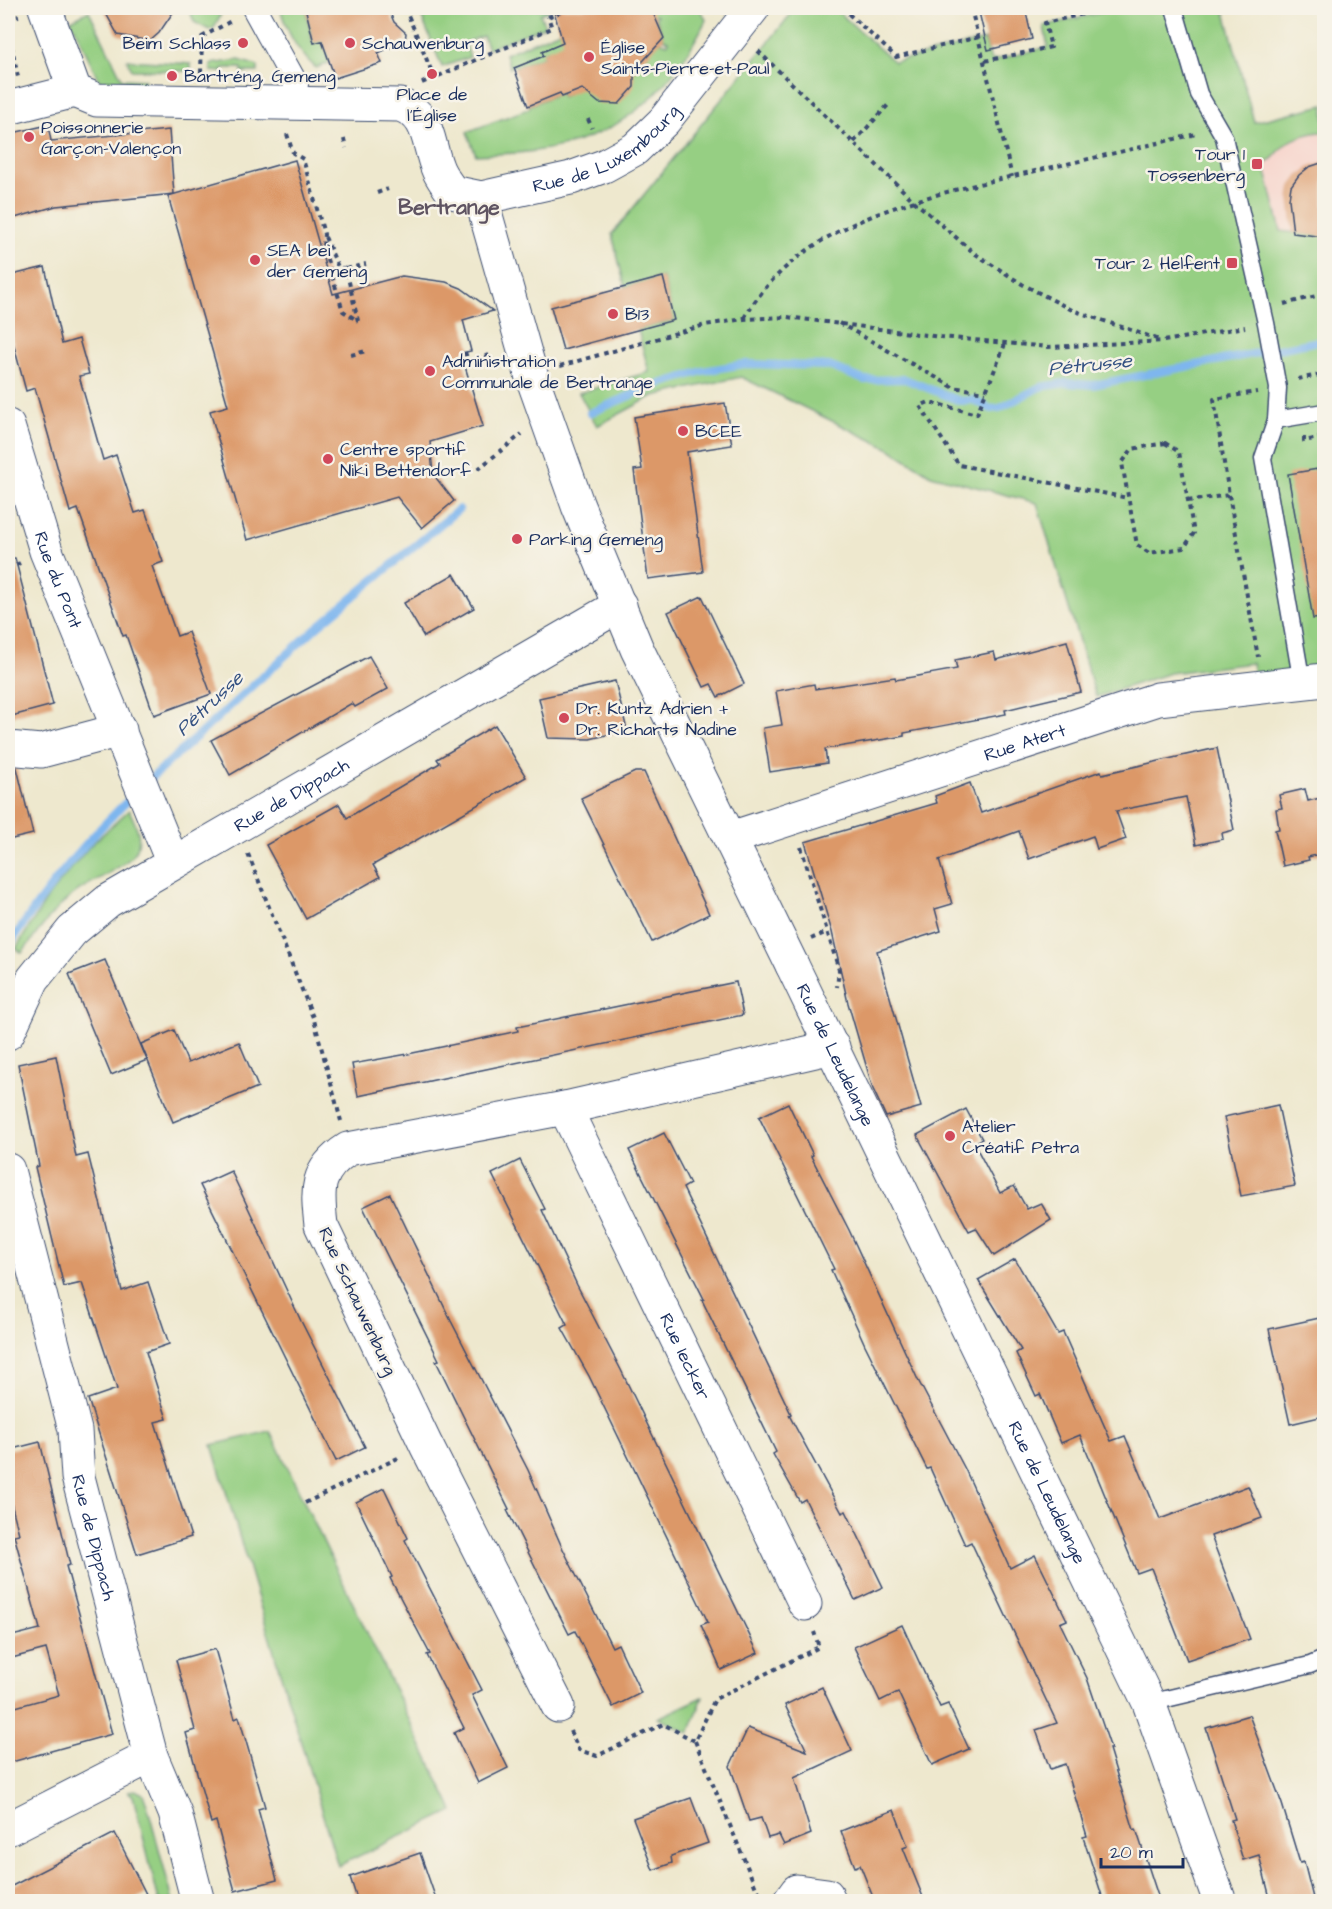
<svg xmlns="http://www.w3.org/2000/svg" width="1332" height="1909" viewBox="0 0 1332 1909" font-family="'Architects Daughter',sans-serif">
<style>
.built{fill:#f7d1c9}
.green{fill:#96cf83;stroke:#587f70;stroke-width:1.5}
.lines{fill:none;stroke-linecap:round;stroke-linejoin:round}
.stream{stroke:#7eb6ee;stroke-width:8}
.building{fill:#dc9868}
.service-casing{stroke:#3b4b6f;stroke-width:19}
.pedestrian-casing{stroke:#3b4b6f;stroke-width:26}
.minor-casing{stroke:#3b4b6f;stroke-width:35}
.tertiary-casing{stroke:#3b4b6f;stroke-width:35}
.path{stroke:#3b4b6f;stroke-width:4;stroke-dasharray:4.5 4.5;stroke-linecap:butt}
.service{stroke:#fff;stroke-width:16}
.pedestrian{stroke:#fff;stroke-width:24}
.minor{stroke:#fff;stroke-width:33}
.tertiary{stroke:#fff;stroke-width:33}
.poi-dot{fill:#d1495b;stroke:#f7f3e8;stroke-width:2}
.labels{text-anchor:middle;stroke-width:5;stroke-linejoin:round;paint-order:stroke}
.poi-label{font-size:18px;fill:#1b2f5e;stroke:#f7f3e8;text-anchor:start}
.street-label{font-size:18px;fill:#1b2f5e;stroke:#f7f3e8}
.water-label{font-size:20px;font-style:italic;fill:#345182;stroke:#f7f3e8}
.quarter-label{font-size:21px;font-weight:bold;fill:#5f5462;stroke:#f7f3e8}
</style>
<rect width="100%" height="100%" fill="#f7f3e8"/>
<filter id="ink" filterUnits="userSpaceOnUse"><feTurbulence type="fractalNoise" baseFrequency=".0167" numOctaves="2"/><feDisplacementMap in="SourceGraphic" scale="12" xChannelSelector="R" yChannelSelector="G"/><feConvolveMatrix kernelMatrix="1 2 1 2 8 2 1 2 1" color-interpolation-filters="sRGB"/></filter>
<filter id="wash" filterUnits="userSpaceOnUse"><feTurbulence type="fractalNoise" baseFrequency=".008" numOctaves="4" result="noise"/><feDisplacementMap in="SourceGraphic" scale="24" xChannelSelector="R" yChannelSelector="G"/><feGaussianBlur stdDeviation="1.35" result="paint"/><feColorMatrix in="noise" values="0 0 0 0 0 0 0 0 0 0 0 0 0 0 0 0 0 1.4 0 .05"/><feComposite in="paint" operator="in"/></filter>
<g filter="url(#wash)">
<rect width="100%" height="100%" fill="#eee8ce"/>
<polygon class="built" points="1324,105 1324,231 1318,236 1280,232 1254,122"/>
<g class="green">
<polygon points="189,8 224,8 214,28 209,30 194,22"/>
<path d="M 280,8 L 317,8 L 306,11 L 313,43 L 322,41 L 330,62 L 316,68 C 296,50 287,32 280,8 Z"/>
<polygon points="418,8 484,8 488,14 506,8 553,9 540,14 545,26 488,49 483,36 465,43 470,57 442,67"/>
<path d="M 644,8 L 700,8 L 706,20 C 670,93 619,140 535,151 C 516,154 495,154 476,155 L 467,132 L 528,109 L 531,105 L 560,93 L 562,97 L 564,96 L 588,81 L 593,98 L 629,76 L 660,41 L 667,44 L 668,41 L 664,39 L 656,18 L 657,15 L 647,15 Z"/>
<path d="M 796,8 L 834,8 L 894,62 L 985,40 L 991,61 L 1048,47 L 1044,26 L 1121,8 L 1224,8 L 1254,122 L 1324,105 L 1324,132 C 1312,132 1296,137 1286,144 C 1278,150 1274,161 1264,164 L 1281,231 L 1318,236 L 1324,231 L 1324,680 L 1256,686 L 1252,663 L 1170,673 L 1096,697 L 1037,503 L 931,475 L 890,449 L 741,377 L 653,396 L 597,426 L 579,393 L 649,372 L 638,330 L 674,320 L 663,277 L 625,287 L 612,234 Z"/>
<polygon points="89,11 122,79 145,80 145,88 102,87 71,20"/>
<polygon points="560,31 573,44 544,51 544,56 516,67 512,65 510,68 505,54"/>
<polygon points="127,60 191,64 191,71 132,70"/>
<polygon points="239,60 258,66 258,72 242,72 242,68 223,68 223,72 211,71 211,64"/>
<path d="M 129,810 C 135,823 142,835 137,849 C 132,864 92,881 78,891 C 55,907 39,931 22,953 L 16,948 L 50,894 L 89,847 Z"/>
<polygon points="270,1431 453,1811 338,1866 212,1445"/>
<polygon points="703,1697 689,1733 658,1718"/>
<polygon points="135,1790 143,1794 148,1808 173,1901 159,1901 133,1796 128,1791"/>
</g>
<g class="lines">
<g class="stream">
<polyline points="590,413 650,387 703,371 744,364 829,366 864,380 905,379 960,401 973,400 991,409 1000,408 1040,387 1066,383 1093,385 1324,340"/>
<polyline points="147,782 317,627 459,509"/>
<path d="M 8,947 C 45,890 86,839 136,793"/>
</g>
</g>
<g id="blocks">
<g class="building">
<polygon points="103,8 176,8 159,33 150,41 118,35"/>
<polygon points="317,8 388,8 394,22 406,33 405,41 378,53 382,63 335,78 322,41 314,43 306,11"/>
<polygon points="553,8 651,8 664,38 634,71 634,87 619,104 599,103 582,89 562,97 560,93 528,106 514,68 544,56 542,52 563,43"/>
<polygon points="978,8 1025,8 1032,39 988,50"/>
<polygon points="48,125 51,141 169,130 174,194 56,206 8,220 8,134"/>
<polygon points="295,160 333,294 402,276 446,282 461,288 493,311 463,320 471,351 461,353 483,426 430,442 433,474 454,501 422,528 397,497 247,540 210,411 228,406 168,196"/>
<polygon points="1324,162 1324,237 1293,233 1289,199 1291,186 1299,175 1309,167"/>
<polygon points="45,267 62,344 79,339 89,374 79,376 103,460 116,455 135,513 145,510 163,562 152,566 177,636 188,632 211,694 154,715 126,635 123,636 78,509 70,512 35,388 26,391 8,324 8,276"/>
<polygon points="663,277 674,320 563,350 551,307"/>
<polygon points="725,403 732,445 687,452 703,572 648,579 634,470 642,469 634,417"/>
<polygon points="1324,468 1324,618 1313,619 1288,474"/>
<polygon points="15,558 53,705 8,717 8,559"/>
<polygon points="454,574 474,608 424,637 404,603"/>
<polygon points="702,596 744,684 718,697 711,684 704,687 668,612"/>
<polygon points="1067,641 1081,692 1005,710 1006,714 904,733 904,736 825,749 827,763 770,772 763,728 782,725 776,691 814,684 815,689 895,677 896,680 957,669 955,660 994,652 996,660"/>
<polygon points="369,656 388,689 355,707 352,703 230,775 211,740"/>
<polygon points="615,681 627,730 590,739 548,738 539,698"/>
<polygon points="495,725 526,777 373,865 380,877 306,919 266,845 339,804 347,818 440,763 437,759"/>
<polygon points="1217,748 1234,830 1222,833 1223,839 1196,845 1186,797 1116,811 1126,839 1097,849 1093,836 1029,859 1019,831 939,860 952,904 935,909 941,931 877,951 921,1107 886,1117 873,1089 848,1003 832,932 805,842 937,803 935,796 970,783 981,813 1101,771 1102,774"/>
<polygon points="8,767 17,768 33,834 8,840"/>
<polygon points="635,772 644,772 709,914 652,942 581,798"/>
<polygon points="1305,789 1308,801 1324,797 1324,853 1308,857 1309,860 1283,866 1275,830 1279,829 1276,809 1282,808 1279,795"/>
<polygon points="105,960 147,1060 111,1075 69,974"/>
<polygon points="736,982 743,1015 358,1096 352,1064 408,1054 518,1031 517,1027"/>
<polygon points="174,1030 188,1063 239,1042 258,1087 173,1122 141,1044"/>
<polygon points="56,1056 76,1157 88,1154 122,1291 148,1282 169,1344 146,1352 167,1419 155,1422 191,1537 137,1554 88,1399 117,1389 82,1283 64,1287 35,1167 39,1166 18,1064"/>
<polygon points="788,1103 813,1155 811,1156 849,1230 918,1380 965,1469 1010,1568 1035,1555 1067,1620 1060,1623 1087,1678 1111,1749 1109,1749 1134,1830 1136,1829 1160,1902 1104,1902 1083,1837 1087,1836 1065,1764 1050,1769 1036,1730 1057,1723 971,1542 965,1545 930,1468 927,1469 865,1345 831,1270 834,1269 759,1117"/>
<polygon points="1278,1105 1295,1186 1241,1196 1224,1117"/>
<polygon points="966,1109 982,1139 974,1143 1000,1193 1014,1186 1027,1209 1041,1203 1051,1220 994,1256 976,1228 969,1231 917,1135"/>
<polygon points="664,1133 690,1184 683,1188 791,1414 789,1415 842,1513 846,1511 883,1587 855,1600 805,1499 800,1502 773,1454 776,1452 702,1300 704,1299 629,1150"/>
<polygon points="520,1160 545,1209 542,1210 577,1285 621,1370 758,1653 721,1670 701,1625 708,1622 589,1376 562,1328 567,1325 492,1174"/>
<polygon points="231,1171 301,1321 365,1447 336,1461 200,1185"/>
<polygon points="390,1194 451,1321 528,1470 561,1545 612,1647 618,1644 641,1693 613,1707 575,1631 569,1634 507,1510 509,1509 436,1361 439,1360 363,1207"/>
<polygon points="1015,1259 1058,1334 1063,1332 1111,1441 1125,1436 1160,1519 1248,1486 1262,1518 1211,1536 1250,1639 1187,1660 1151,1568 1137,1573 1080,1435 1061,1443 1040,1394 1036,1396 1016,1353 1021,1350 978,1280"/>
<polygon points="1324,1317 1324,1416 1290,1424 1269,1329"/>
<polygon points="40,1442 70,1565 66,1566 112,1734 8,1763 8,1709 59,1695 46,1649 8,1659 8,1637 40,1629 14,1535 19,1534 8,1491 8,1450"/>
<polygon points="384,1488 408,1538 405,1540 482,1690 472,1695 508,1768 478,1783 454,1733 464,1728 427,1655 430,1654 390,1578 392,1577 356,1502"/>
<polygon points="902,1625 940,1707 948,1704 969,1749 932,1765 898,1692 880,1701 854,1647"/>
<polygon points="215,1649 235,1719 239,1717 265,1807 258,1809 277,1880 235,1891 216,1821 211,1823 186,1733 195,1730 176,1660"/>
<polygon points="822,1687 852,1751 794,1778 811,1834 784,1845 779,1835 768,1838 761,1818 749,1821 730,1766 748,1728 807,1751 785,1705"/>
<polygon points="1249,1715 1282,1804 1300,1863 1304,1862 1314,1902 1271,1902 1259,1855 1243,1860 1231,1820 1235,1819 1206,1728"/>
<polygon points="691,1798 708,1843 671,1856 672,1863 653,1870 633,1818"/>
<polygon points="894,1810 908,1846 903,1848 925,1902 875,1902 860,1865 855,1867 841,1831"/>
<polygon points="115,1833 146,1894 130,1902 8,1902 8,1888"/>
<polygon points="420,1853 437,1902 358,1902 350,1877"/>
</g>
</g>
</g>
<g filter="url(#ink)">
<use href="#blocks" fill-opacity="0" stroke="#3b4b6f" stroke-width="1.5"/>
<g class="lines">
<g class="service-casing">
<g id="service">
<polyline points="1174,8 1199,94 1224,137 1266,323 1278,388 1276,420 1263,458 1302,683"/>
<polyline points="1276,420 1324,412"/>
<polyline points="1149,1703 1310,1665 1324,1659"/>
</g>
</g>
<g class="pedestrian-casing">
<polyline id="pedestrian" points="254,8 296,84"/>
</g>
<g class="minor-casing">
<g id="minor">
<path id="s1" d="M 45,8 L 75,91 L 97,100 L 400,105 C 430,115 427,141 437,167 C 440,176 447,184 452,192 L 481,198 L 571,178 L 604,166 L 635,149 L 664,121 L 753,8"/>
<polyline points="8,108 75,91"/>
<polyline points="481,198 531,374 578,506 637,649 792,965"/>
<path id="s2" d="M 8,426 L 46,551 L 172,861"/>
<polyline points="8,748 41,751 120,730"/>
<path id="s3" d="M 731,838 L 1158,699 L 1324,680"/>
<path id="s4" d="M 8,1033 L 33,979 L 72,931 L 108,901 L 620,605"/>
<path id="s5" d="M 565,1108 L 805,1604"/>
<path id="s6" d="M 8,1170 L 75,1430 L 78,1477 L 151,1756 L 175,1813 L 198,1902"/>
<path d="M 558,1706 L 426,1445 L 321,1225 C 317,1190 315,1170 348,1149 L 565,1108 L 833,1047"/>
<polyline points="8,1829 151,1756"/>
<polyline points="789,1902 797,1891 827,1895 829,1902"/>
</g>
</g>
<g class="tertiary-casing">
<g id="tertiary">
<path id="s7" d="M 792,965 L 1149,1703 L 1220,1902"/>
</g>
</g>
<g class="path">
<polyline points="405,8 434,77"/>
<polyline points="545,8 548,17"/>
<polyline points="842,8 896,57 979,37"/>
<polyline points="971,8 1012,177"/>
<polyline points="8,18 19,16"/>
<polyline points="8,28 18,77"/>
<polyline points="758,51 914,201 974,253 1022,284 1072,310 1160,340"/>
<polyline points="985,61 1051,47 1045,23 1109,8"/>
<polyline points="201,73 202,37 233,20"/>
<polyline points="422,83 552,28 548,17 570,8"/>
<polyline points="588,119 592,128"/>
<polyline points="287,134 293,153 303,159 324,234 323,247 343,311 358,321"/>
<polyline points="344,139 346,148"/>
<polyline points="854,142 890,103"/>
<polyline points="377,193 388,189"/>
<polyline points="325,237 338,267 346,269"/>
<polyline points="1284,304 1324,294"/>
<path d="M 744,318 C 802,220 920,198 1022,174 C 1080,161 1138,148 1196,134"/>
<polyline points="358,321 346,269 366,264"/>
<polyline points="839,323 953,387 985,392"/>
<polyline points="1005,344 977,414 929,402 920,406 959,465 1128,498"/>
<polyline points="465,352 468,361 493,354"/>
<polyline points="351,355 366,351"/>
<polyline points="560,366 705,325 744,319 787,317 941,337 1049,347 1164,341 1245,327"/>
<polyline points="1298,379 1324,374"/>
<polyline points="1304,437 1304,441 1324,437"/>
<polygon points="1165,443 1179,452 1194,533 1184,548 1149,553 1137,545 1122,463 1132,449"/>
<polyline points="478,469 522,434"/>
<polyline points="1229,495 1258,657"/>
<polyline points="1188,501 1229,495 1214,399 1257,392"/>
<polyline points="8,569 20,563"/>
<polyline points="801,847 839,970 837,987"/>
<polyline points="248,854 314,1020 341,1121"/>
<polyline points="811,939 827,932"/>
<polyline points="305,1503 398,1458"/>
<polyline points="570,1731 579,1750 597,1756 663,1724 695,1741 715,1699 819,1647 814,1632"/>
<polyline points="695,1741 756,1888 761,1894"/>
</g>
<use href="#service" class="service"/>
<use href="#pedestrian" class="pedestrian"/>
<use href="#minor" class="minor"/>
<use href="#tertiary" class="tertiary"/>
</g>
</g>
<g class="poi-dot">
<circle cx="243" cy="43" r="6"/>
<circle cx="350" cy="43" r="6"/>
<circle cx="589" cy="57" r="6"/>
<circle cx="432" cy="74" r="6"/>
<circle cx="172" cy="76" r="6"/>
<circle cx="29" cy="137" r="6"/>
<rect x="1251" y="158" width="12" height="12" rx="3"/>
<circle cx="255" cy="260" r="6"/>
<rect x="1226" y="257" width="12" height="12" rx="3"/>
<circle cx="613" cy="314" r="6"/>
<circle cx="430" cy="371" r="6"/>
<circle cx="683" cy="431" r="6"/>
<circle cx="328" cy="459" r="6"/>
<circle cx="517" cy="539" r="6"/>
<circle cx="564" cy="718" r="6"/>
<circle cx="950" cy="1136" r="6"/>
</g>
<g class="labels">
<g class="poi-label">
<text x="231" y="49" text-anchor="end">Beim Schlass</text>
<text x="362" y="49">Schauwenburg</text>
<text x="601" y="53">Église<tspan x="601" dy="21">Saints-Pierre-et-Paul</tspan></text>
<text x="184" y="82">Bartréng, Gemeng</text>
<text x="432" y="100" text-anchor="middle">Place de<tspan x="432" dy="21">l'Église</tspan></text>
<text x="41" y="133">Poissonnerie<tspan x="41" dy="21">Garçon-Valençon</tspan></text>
<text x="1245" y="160" text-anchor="end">Tour 1<tspan x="1245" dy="21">Tossenberg</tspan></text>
<text x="267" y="256">SEA bei<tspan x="267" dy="21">der Gemeng</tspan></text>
<text x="1220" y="269" text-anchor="end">Tour 2 Helfent</text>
<text x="625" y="320">B13</text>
<text x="442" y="367">Administration<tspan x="442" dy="21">Communale de Bertrange</tspan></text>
<text x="695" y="437">BCEE</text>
<text x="340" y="455">Centre sportif<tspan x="340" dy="21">Niki Bettendorf</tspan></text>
<text x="529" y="545">Parking Gemeng</text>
<text x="576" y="714">Dr. Kuntz Adrien +<tspan x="576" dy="21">Dr. Richarts Nadine</tspan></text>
<text x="962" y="1132">Atelier<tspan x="962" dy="21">Créatif Petra</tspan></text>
</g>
<g class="street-label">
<text dy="6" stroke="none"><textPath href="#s1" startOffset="687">Rue de Luxembourg</textPath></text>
<text dy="6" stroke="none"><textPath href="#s2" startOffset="162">Rue du Pont</textPath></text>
<text dy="6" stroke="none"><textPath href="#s3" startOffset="309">Rue Atert</textPath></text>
<text dy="6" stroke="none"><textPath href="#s4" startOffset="380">Rue de Dippach</textPath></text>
<text dy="6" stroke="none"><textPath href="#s7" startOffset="100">Rue de Leudelange</textPath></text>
<text transform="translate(358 1301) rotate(65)" y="6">Rue Schauwenburg</text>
<text dy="6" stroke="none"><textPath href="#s5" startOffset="276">Rue Iecker</textPath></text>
<text dy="6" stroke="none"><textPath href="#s7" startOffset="586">Rue de Leudelange</textPath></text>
<text dy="6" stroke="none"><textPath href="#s6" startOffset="378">Rue de Dippach</textPath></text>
</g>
<g class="water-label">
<text transform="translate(1090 364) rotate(-6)" y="7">Pétrusse</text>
<text transform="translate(209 703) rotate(-43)" y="7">Pétrusse</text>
</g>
<g class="quarter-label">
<text x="449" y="214">Bertrange</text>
</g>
</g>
<rect width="1332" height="1909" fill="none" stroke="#f7f3e8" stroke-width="30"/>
<path d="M1101 1858v9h82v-9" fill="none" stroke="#1b2f5e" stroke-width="3"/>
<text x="1110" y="1858" font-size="18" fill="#1b2f5e" stroke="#f7f3e8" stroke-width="4.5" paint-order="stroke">20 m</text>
</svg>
